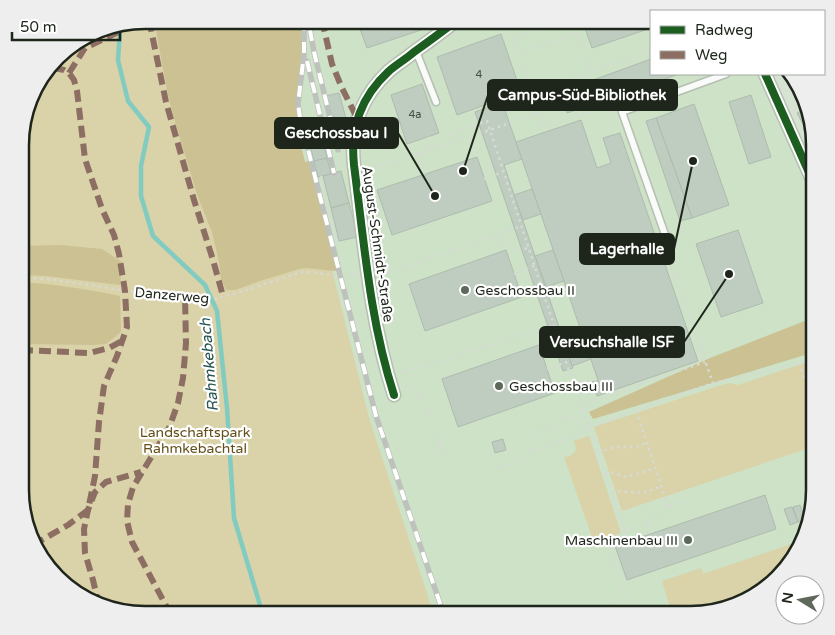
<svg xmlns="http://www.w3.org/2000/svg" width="835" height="635" viewBox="0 0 835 635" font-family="'Varela Round',sans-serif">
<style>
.built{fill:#cde2c6}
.green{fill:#dad2a9}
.forest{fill:#cbc193}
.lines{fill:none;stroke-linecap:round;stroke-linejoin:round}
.stream{stroke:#81cbc0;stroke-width:4.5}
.building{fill:#bfccc0;stroke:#aebbaf}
.service-casing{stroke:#b5bfb2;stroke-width:9}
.minor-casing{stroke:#b5bfb2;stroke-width:15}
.path{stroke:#d6dad5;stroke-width:2.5;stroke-dasharray:2.5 4;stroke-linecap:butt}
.service{stroke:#f9fbf8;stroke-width:6}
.minor{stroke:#f9fbf8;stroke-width:12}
.rail-casing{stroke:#bec2bd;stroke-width:5.5}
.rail{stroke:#fff;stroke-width:4;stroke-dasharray:11;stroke-linecap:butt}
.quiet{stroke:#8d6e63;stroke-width:6;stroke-dasharray:12 6;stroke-linecap:butt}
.cycleway-casing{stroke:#fff;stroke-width:11}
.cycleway{stroke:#1b5e20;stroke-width:8}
.poi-dot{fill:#5e685b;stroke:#fff;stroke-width:2}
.labels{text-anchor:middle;stroke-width:4.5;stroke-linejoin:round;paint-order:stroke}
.number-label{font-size:11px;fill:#465044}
.street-label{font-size:14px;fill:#1e261b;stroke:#fff}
.poi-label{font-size:14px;fill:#1e261b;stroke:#fff;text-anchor:start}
.park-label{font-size:14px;fill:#634f19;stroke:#fff}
.water-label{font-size:15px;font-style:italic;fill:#285551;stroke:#fff}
.rim{fill:none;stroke:#1e261b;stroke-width:2.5}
.leader{fill:none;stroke:#1e261b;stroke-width:2}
.callout-dot{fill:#1e261b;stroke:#fff;stroke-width:2}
.callout{fill:#1e261b;stroke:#1e261b;stroke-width:2}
.callout-label{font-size:15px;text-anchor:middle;font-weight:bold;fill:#fff}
</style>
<rect width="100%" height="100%" fill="#d6e3d2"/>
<polygon class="built" points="278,20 651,20 651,74 757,74 795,159 815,150 815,499 806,538 784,572 745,602 691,615 419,615 272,59"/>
<g class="green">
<polygon points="144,20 297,20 296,127 369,418 434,615 136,615 97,606 63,584 33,546 20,499 21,128 37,82 63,51 104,27"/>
<polygon points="807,362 815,371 815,446 622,511 594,427 718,386 730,383 738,385"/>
<polygon points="589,436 621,533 603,541 600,537 593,540 564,457 570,456 575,452 576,446 573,441"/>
<polygon points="794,543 797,552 784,572 745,602 691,615 670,615 672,614 662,581 701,568 703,574"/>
</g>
<g class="forest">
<polygon points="154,20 300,20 305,63 301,85 299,108 304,128 295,131 298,144 301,145 305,162 312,160 340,270 334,271 306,268 299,269 263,280 235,290 226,290 221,279 219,262 212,232 198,197 176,125 168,95"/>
<polygon points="60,245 102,249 122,262 120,285 46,276 21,275 21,246"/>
<path d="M 21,282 C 54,284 87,289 120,296 L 121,332 L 106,344 L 92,345 L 26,344 L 21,342 Z"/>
<polygon points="815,317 815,368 805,355 593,419 589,412 710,358"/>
</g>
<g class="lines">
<polyline class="stream" points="119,24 120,31 118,60 128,101 149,127 141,166 141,196 153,236 205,285 217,311 227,408 234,518 263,615"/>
</g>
<g class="building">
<polygon points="359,20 421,20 424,29 367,48 357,21"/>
<polygon points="582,20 651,20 651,28 592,48"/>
<polygon points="501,34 521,92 457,115 437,57"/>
<polygon points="651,59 651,74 679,74 567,113 560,92"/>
<polygon points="785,74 790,74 800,87 799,88 798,85 791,88"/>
<polygon points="422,84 439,133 407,144 391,95"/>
<polygon points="339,93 347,122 332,125 325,96"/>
<polygon points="751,95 771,157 749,164 729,102"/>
<polygon points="502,102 522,159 504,165 573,368 563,371 475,112"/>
<polygon points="694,104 729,205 692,218 656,118"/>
<polygon points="807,108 811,125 805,128 797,113"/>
<polygon points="656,118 692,218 680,221 646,121"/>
<polygon points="581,120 597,168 611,163 603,138 620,133 698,361 597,396 592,382 598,380 516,142"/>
<polygon points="319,123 327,158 314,161 305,126"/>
<polygon points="477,157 492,201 392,235 377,190"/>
<polygon points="327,158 331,174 318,177 314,161"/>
<polygon points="341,171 349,203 331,208 323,176"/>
<polygon points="532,189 541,214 523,220 514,195"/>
<polygon points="349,203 358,237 339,241 331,208"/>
<polygon points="738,230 763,303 721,317 696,244"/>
<polygon points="506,250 522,297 425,331 409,284"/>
<polygon points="553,250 564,281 546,287 535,256"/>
<polygon points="815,255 815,282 807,258"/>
<polygon points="580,329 591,359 572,366 562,336"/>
<polygon points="539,345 555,393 458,427 442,379"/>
<polygon points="503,439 506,450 495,453 492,442"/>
<polygon points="765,495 776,529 627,580 615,546"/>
<polygon points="800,505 806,520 798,522 793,507"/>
<polygon points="792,507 798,522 790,525 784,509"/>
<polygon points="613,609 615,615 596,615"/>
</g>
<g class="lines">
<g class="service-casing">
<g id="service">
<polyline points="416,51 436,102"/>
<polyline points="668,243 622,112 726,74"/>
</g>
</g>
<g class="minor-casing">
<g id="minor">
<polyline points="765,74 815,186"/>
<path d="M 394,395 C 370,321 364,242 354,165 C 350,127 361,97 389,71 C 397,64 406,59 414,52 C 428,42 443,31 457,20"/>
</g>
</g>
<g class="path">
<polyline points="500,20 506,37"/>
<polyline points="572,20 591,73"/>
<polyline points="514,38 565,20"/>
<polyline points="518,54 576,34"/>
<polyline points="532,95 651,50"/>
<polyline points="538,113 542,128 616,103"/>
<polyline points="428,137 432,149"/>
<polyline points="443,146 454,132 487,121 566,362 589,427 582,435"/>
<polyline points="417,154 424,175"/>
<polyline points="330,167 342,164"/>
<polyline points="368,170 490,130 538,113 508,20"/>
<polyline points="321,176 338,244"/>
<polyline points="484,179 503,172"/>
<polyline points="489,238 508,244 518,251 528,248"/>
<polyline points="667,253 713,383"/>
<polyline points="514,274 534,266"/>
<polyline points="381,276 521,226"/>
<polyline points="21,277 54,280 92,285 125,291 152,294 219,299 223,296 234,294 302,272 311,272 344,277 355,274"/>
<polyline points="703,346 704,355"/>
<polyline points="799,363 809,389"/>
<polyline points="547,369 566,362"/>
<polyline points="400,373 554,325"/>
<polyline points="573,380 589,382 595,400 705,362"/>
<polyline points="589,382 595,380 596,381"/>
<polyline points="405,386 419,394 426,404 444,454"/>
<polyline points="583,409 595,400"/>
<polyline points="438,440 436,444 440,455"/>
<polyline points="598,452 615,447 635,447 647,443"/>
<path d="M 490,470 L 504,466 L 542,448 L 582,435 C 578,424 578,417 566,414 C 559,421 560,425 551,431 C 547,430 543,429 539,431 C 533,434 529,447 531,453"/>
<polyline points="605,473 610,472 627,477 656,468"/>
<polyline points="612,493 616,491 643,493 662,486"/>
<polyline points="668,506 636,410 713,383 799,363 815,357"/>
<polyline points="646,524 649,534"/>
<polyline points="625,531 646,524 668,506 683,501"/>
<polyline points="627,600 633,615"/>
<polyline points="578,613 594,612 609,607 614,603 627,599 608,543 626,537 589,427 636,410"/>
</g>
<use href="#service" class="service"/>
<use href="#minor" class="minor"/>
<g class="rail-casing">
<g id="rail">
<polyline points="304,20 304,54 298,104 300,118 376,416 444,615"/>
<polyline points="310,30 314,52 338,150"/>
<polyline points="307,61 334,173"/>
</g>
</g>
<use href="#rail" class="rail"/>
<g class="quiet">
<polyline points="149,20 166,102 194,200 213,260 223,296"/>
<polyline points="322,20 332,64 342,88 357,118"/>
<polyline points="69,73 85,48 141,21"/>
<polyline points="21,350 89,353 109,348 122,341"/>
<polyline points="33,545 68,525 88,510 95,476 99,422 104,386 117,356 127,327 125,291 119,254 114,235 102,209 85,159 77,91 74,80 69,73 64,70 49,67"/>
<polyline points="99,606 93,580 85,553 84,529 88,510 95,492 106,482 141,472"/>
<polyline points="171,615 132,542 127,521 128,504 133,487 169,428 178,403 183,378 186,343 185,297"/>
</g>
<g class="cycleway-casing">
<g id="cycleway">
<polyline points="765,74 815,186"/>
<path d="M 394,395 C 370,321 364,242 354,165 C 350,127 361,97 389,71 C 397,64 406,59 414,52 C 428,42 443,31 457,20"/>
</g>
</g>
<use href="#cycleway" class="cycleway"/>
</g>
<g class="poi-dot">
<circle cx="465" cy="290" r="5"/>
<circle cx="499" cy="386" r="5"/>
<circle cx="688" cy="540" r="5"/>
</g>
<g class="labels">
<g class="number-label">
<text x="479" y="78">4</text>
<text x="415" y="118">4a</text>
</g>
<g class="street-label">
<text transform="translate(378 244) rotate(82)" y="5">August-Schmidt-Straße</text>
<text transform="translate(172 295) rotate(5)" y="5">Danzerweg</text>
</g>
<g class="poi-label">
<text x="475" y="295">Geschossbau II</text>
<text x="509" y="391">Geschossbau III</text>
<text x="678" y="545" text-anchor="end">Maschinenbau III</text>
</g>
<g class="park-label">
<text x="195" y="437">Landschaftspark<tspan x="195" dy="16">Rahmkebachtal</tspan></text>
</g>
<g class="water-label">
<text transform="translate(209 365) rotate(-95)" y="5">Rahmkebach</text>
</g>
</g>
<path d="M0 0H835V635H0ZM145 29H690A116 116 0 0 1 806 145V490A116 116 0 0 1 690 606H145A116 116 0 0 1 29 490V145A116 116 0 0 1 145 29Z" fill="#edeeed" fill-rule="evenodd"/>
<path class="rim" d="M145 29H690A116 116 0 0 1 806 145V490A116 116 0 0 1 690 606H145A116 116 0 0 1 29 490V145A116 116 0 0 1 145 29Z"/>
<path class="leader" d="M463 171L488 95M435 196L398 133M693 161L674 249M729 274L684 342"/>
<g class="callout-dot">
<circle cx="463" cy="171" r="5"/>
<circle cx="435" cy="196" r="5"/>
<circle cx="693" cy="161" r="5"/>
<circle cx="729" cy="274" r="5"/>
</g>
<g class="callout">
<rect x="488" y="80" width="189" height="30" rx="5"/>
<rect x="275" y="118" width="123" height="30" rx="5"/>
<rect x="580" y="234" width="94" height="30" rx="5"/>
<rect x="540" y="327" width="144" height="30" rx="5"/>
</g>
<g class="callout-label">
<text x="582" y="100">Campus-Süd-Bibliothek</text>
<text x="336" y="138">Geschossbau I</text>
<text x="627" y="254">Lagerhalle</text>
<text x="612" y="347">Versuchshalle ISF</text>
</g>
<rect x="650" y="10" width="175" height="65" fill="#ffffff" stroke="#a5a8a4"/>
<rect x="660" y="26" width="25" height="8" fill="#1b5e20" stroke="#a5a8a4"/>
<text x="695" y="35" font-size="15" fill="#1e261b">Radweg</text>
<rect x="660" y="51" width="25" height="8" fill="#8d6e63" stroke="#a5a8a4"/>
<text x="695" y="60" font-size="15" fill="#1e261b">Weg</text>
<g transform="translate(800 600) rotate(280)"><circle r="24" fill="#ffffff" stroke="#a5a8a4"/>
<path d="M0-4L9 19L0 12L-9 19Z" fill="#5e685b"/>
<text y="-8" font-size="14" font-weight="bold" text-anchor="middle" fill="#1e261b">N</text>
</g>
<path d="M12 32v8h108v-8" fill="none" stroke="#1e261b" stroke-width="2.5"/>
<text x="20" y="32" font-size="15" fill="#1e261b" stroke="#ffffff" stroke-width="4" paint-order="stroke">50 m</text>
</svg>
